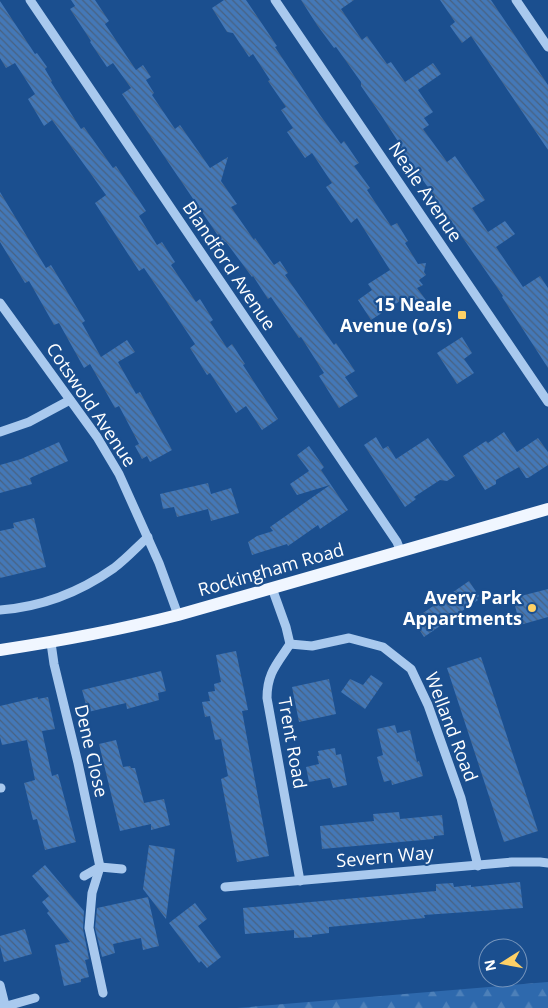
<svg xmlns="http://www.w3.org/2000/svg" width="548" height="1008" viewBox="0 0 548 1008" font-family="'Open Sans',sans-serif">
<style>
.forest{fill:url(#forest-firs)}
.building{fill:url(#building-back-hatch)}
.lines{fill:none;stroke-linecap:round;stroke-linejoin:round}
.minor{stroke:#a9c9ee;stroke-width:9}
.major{stroke:#f0f6ff;stroke-width:12}
.poi-dot{fill:#ffd166;stroke:#1b4f8f;stroke-width:2}
.labels{text-anchor:middle;stroke-width:4.5;stroke-linejoin:round;paint-order:stroke}
.street-label{font-size:18px;fill:#fff;stroke:#1b4f8f}
.poi-label{font-size:18px;font-weight:bold;fill:#fff;stroke:#1b4f8f;text-anchor:end}
</style>
<defs>
<pattern id="forest-firs" width="22" height="20" patternUnits="userSpaceOnUse" patternTransform="scale(1.25)"><rect width="22" height="20" fill="#2e69ad"/><path d="M5 1l3.5 6h-7zM16 11l3.5 6h-7z" fill="#4d80b9"/></pattern>
<pattern id="building-back-hatch" width="6" height="6" patternUnits="userSpaceOnUse" patternTransform="scale(1.25)"><rect width="6" height="6" fill="#4478b7"/><path d="M-1 5l2 2M0 0l6 6M5-1l2 2" fill="none" stroke="#486282"/></pattern>
</defs>
<rect width="100%" height="100%" fill="#1b4f8f"/>
<polygon class="forest" points="548,982 548,1008 237,1008"/>
<g class="building">
<polygon points="71,0 95,0 109,21 105,24 136,70 143,65 151,77 146,80 154,93 152,95 175,129 180,125 210,168 228,157 221,181 237,204 231,207 254,240 255,238 274,265 280,261 288,273 285,275 334,345 336,343 355,371 345,377 358,396 339,408 319,376 324,373 301,337 299,338 271,297 268,299 253,276 252,277 226,242 223,243 122,94 131,88 113,63 107,67 90,42 91,41 70,9 75,6"/>
<polygon points="224,0 246,0 277,46 275,47 320,115 341,144 344,141 359,163 354,166 370,188 367,190 391,226 397,223 408,241 405,243 418,264 426,263 424,272 426,275 419,280 423,285 417,288 426,300 408,312 400,301 371,320 358,300 372,290 368,284 390,270 357,218 351,223 326,187 332,183 312,153 305,158 287,132 293,128 281,110 286,107 268,81 270,80 253,54 249,57 233,33 227,32 212,8"/>
<polygon points="301,0 354,0 341,9 362,40 367,36 387,64 391,62 405,82 433,63 441,74 418,90 433,112 424,118 429,125 423,129 447,162 455,156 485,200 472,208 488,232 505,221 515,234 496,247 523,287 540,276 548,288 548,368 502,297 503,296 400,147 401,146 381,115 361,86 361,82 336,47 334,48 317,25"/>
<polygon points="440,0 491,0 548,85 548,150 471,36 462,43 450,26 455,22"/>
<polygon points="0,1 35,54 37,53 47,67 45,69 52,81 51,82 81,129 84,127 113,168 116,166 146,211 139,216 157,245 162,242 175,262 171,265 196,302 200,299 213,320 210,322 227,348 232,344 245,364 243,365 278,419 262,430 246,406 236,413 210,373 207,375 190,348 195,344 144,268 139,271 95,203 106,195 52,120 44,126 28,99 35,94 15,63 6,68 0,58"/>
<polygon points="0,192 46,268 51,265 85,321 82,323 101,357 127,340 135,352 118,362 136,394 140,392 172,450 150,462 147,456 142,459 135,446 139,444 119,406 115,408 90,364 84,368 59,323 54,325 29,281 25,283 0,242"/>
<polygon points="462,337 472,353 464,359 474,373 457,384 437,353"/>
<polygon points="504,432 517,452 538,438 548,452 548,465 528,478 526,478 519,467 496,480 496,484 485,490 463,456 486,441 488,443"/>
<polygon points="376,437 383,449 388,446 396,459 428,438 455,476 447,481 440,480 414,497 416,499 405,507 364,445"/>
<polygon points="59,442 68,461 30,478 32,484 0,493 0,465 21,459"/>
<polygon points="309,446 324,467 321,470 348,510 320,529 318,525 288,546 287,544 252,555 248,542 257,536 273,531 270,527 330,485 297,495 290,484 309,471 297,455"/>
<polygon points="208,483 211,494 231,488 239,513 211,521 208,509 177,517 174,507 163,509 160,494"/>
<polygon points="34,518 46,567 0,578 0,531 14,528 13,523"/>
<polygon points="469,581 479,596 476,598 478,600 424,637 413,620"/>
<polygon points="548,589 548,617 520,625 513,598"/>
<polygon points="236,651 248,710 242,711 269,856 237,862 221,779 228,776 221,739 215,740 210,716 205,717 202,702 210,701 208,692 215,691 214,684 221,682 216,655"/>
<polygon points="481,657 538,831 504,842 447,668"/>
<polygon points="161,671 166,691 158,693 159,700 127,709 126,703 88,712 82,690"/>
<polygon points="371,675 383,683 365,709 341,692 350,679 363,685"/>
<polygon points="329,679 336,714 299,722 292,687"/>
<polygon points="38,697 38,699 48,697 55,729 42,731 52,776 58,774 76,842 45,850 37,819 33,820 24,783 35,780 27,740 2,745 0,737 0,706"/>
<polygon points="395,725 397,733 410,730 417,762 419,761 423,776 392,785 391,780 384,782 379,765 377,757 383,755 377,729"/>
<polygon points="116,740 123,767 130,766 131,768 135,768 144,803 164,799 170,825 151,830 151,824 120,831 99,744"/>
<polygon points="335,748 336,755 341,754 347,785 333,788 330,778 309,782 306,767 319,764 317,756 319,756 318,751"/>
<polygon points="399,812 400,819 442,815 444,835 434,836 434,839 322,849 320,826 374,821 373,814"/>
<polygon points="149,845 175,849 166,919 143,889"/>
<polygon points="45,865 84,911 83,929 89,959 85,960 89,977 81,979 81,982 64,986 55,945 70,942 47,913 49,911 42,902 49,896 32,876"/>
<polygon points="520,882 523,908 424,915 425,918 329,927 329,933 312,935 312,937 294,938 294,930 245,934 243,908 436,891 436,884 453,883 454,887 471,885 471,887"/>
<polygon points="148,897 159,946 143,950 141,938 113,944 115,953 102,957 95,928 97,908"/>
<polygon points="195,903 207,919 198,926 221,957 207,968 201,961 199,963 169,923"/>
<polygon points="25,929 32,954 4,962 0,946 0,936"/>
</g>
<g class="lines">
<g class="minor">
<polyline points="30,0 397,542 400,550"/>
<polyline points="275,0 548,402"/>
<polyline points="516,0 548,47"/>
<polyline points="0,303 97,437 119,474 159,563 178,615"/>
<polyline points="0,432 29,422 70,400"/>
<path d="M 272,588 L 286,627 L 290,644 C 277,664 267,673 267,698 L 300,881"/>
<path d="M 0,610 C 41,607 80,592 114,568 C 126,559 137,547 148,537"/>
<polyline points="51,643 54,664 78,763 100,867 92,893 89,928 103,993"/>
<polyline points="290,644 312,646 349,638 383,647 411,669 428,705 461,798 478,866"/>
<polyline points="0,788 1,788"/>
<polyline points="84,876 100,867 122,869"/>
<polyline points="225,887 512,862 540,862 548,863"/>
<polyline points="0,985 5,1005"/>
<polyline points="0,1008 35,998"/>
</g>
<path class="major" d="M 0,650 C 60,641 119,630 178,615 L 548,509"/>
</g>
<g class="poi-dot">
<rect x="457" y="310" width="10" height="10" rx="2.5"/>
<circle cx="532" cy="608" r="5"/>
</g>
<g class="labels">
<g class="street-label">
<text transform="translate(425 192) rotate(56)" y="6">Neale Avenue</text>
<text transform="translate(229 266) rotate(56)" y="6">Blandford Avenue</text>
<text transform="translate(91 405) rotate(56)" y="6">Cotswold Avenue</text>
<text transform="translate(271 570) rotate(-16)" y="6">Rockingham Road</text>
<text transform="translate(451 727) rotate(69)" y="6">Welland Road</text>
<text transform="translate(292 743) rotate(80)" y="6">Trent Road</text>
<text transform="translate(91 751) rotate(77)" y="6">Dene Close</text>
<text transform="translate(385 857) rotate(-5)" y="6">Severn Way</text>
</g>
<g class="poi-label">
<text x="452" y="311">15 Neale<tspan x="452" dy="21">Avenue (o/s)</tspan></text>
<text x="522" y="604">Avery Park<tspan x="522" dy="21">Appartments</tspan></text>
</g>
</g>
<g transform="translate(503 963) rotate(259)"><circle r="24" fill="#1b4f8f" stroke="#7695bc"/>
<path d="M0-4L9 19L0 12L-9 19Z" fill="#ffd166"/>
<text y="-8" font-size="14" font-weight="bold" text-anchor="middle" fill="#ffffff">N</text>
</g>
</svg>
